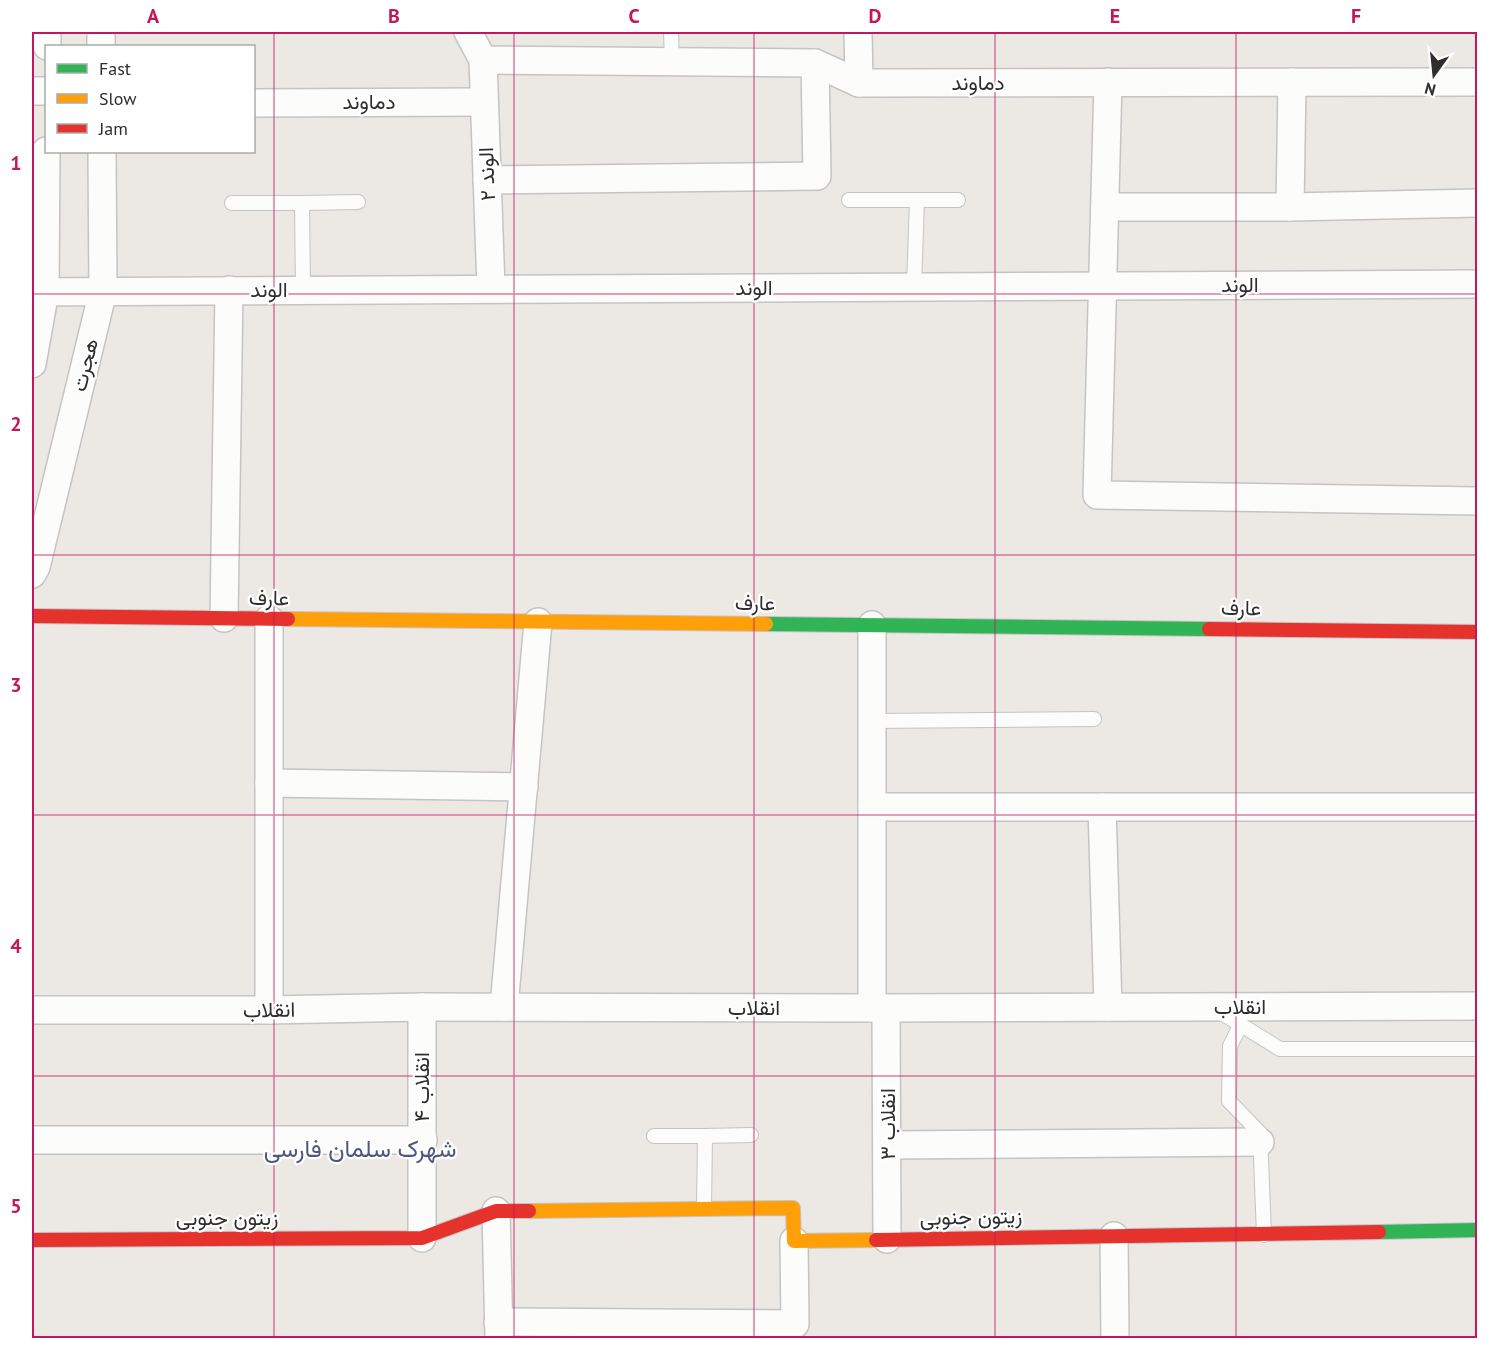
<svg xmlns="http://www.w3.org/2000/svg" width="1509" height="1370" viewBox="0 0 1509 1370" font-family="'PT Sans',Vazirmatn,sans-serif">
<style>
.lines{fill:none;stroke-linecap:round;stroke-linejoin:round}
.lane-casing{stroke:#c5c4c5;stroke-width:16}
.street-casing{stroke:#c5c4c5;stroke-width:30}
.fast-casing{stroke:#c5c4c5;stroke-width:16}
.slow-casing{stroke:#c5c4c5;stroke-width:16}
.jam-casing{stroke:#c5c4c5;stroke-width:16}
.lane{stroke:#fcfcfb;stroke-width:14}
.street{stroke:#fcfcfb;stroke-width:27}
.fast{stroke:#30b455;stroke-width:14}
.slow{stroke:#ff9f0a;stroke-width:14}
.jam{stroke:#e5322d;stroke-width:14}
.grid{fill:none;stroke:#c2185b;stroke-width:1.5;stroke-opacity:0.55}
.labels{text-anchor:middle;stroke-width:4.5;stroke-linejoin:round;paint-order:stroke}
.street-label{font-size:21px;fill:#2e2e2e;stroke:#fff}
.quarter-label{font-size:24px;fill:#4d5680;stroke:#fff}
.neatline{fill:none;stroke:#c2185b;stroke-width:2}
.grid-label{font-size:20px;text-anchor:middle;font-weight:bold;fill:#c2185b}
</style>
<rect width="100%" height="100%" fill="#ece8e4"/>
<g class="lines">
<g class="lane-casing">
<g id="lane">
<polyline points="671,32 672,62"/>
<polyline points="849,200 917,200"/>
<polyline points="232,203 302,203 303,290"/>
<polyline points="302,203 358,202"/>
<polyline points="914,287 917,200 958,200"/>
<polyline points="872,721 1094,719"/>
<polyline points="1220,1012 1280,1049 1478,1049"/>
<polyline points="1241,1024 1230,1046 1229,1101 1260,1133 1264,1235"/>
<polyline points="654,1136 705,1136 704,1208"/>
<polyline points="705,1136 751,1135"/>
</g>
</g>
<g class="street-casing">
<g id="street">
<polyline points="47,32 47,46"/>
<polyline points="101,32 101,46"/>
<polyline points="468,32 483,60 491,289"/>
<polyline points="858,32 859,83"/>
<polyline points="483,60 815,63 859,83 1478,82"/>
<polyline points="1108,82 1097,495 1478,501"/>
<polyline points="32,91 46,91"/>
<polyline points="254,103 484,102"/>
<polyline points="487,180 817,176 815,63"/>
<polyline points="1105,207 1290,207 1478,203"/>
<polyline points="1290,207 1292,82"/>
<polyline points="32,292 1478,284"/>
<polyline points="32,364 45,291 46,151"/>
<polyline points="32,574 36,567 103,291 102,152"/>
<polyline points="224,618 229,290"/>
<polyline points="269,619 269,1010"/>
<polyline points="872,625 872,1008"/>
<polyline points="269,783 524,787"/>
<polyline points="872,807 1478,807"/>
<polyline points="1102,807 1108,1007"/>
<polyline points="422,1007 422,1238"/>
<polyline points="504,1007 538,622"/>
<polyline points="886,1008 887,1239"/>
<polyline points="32,1010 269,1010 422,1007 872,1008 1478,1006"/>
<polyline points="32,1140 423,1140"/>
<polyline points="888,1145 1260,1142"/>
<polyline points="496,1211 499,1338"/>
<polyline points="1114,1236 1115,1338"/>
<polyline points="498,1322 795,1324 794,1241"/>
</g>
</g>
<g class="fast-casing">
<g id="fast">
<polyline points="766,624 1209,629"/>
<polyline points="1379,1232 1478,1230"/>
</g>
</g>
<g class="slow-casing">
<g id="slow">
<polyline points="288,619 766,624"/>
<polyline points="529,1211 793,1208 794,1241 876,1240"/>
</g>
</g>
<g class="jam-casing">
<g id="jam">
<polyline points="32,616 288,619"/>
<polyline points="1209,629 1478,632"/>
<polyline points="32,1240 422,1238 496,1211 529,1211"/>
<polyline points="876,1240 1379,1232"/>
</g>
</g>
<use href="#lane" class="lane"/>
<use href="#street" class="street"/>
<use href="#fast" class="fast"/>
<use href="#slow" class="slow"/>
<use href="#jam" class="jam"/>
</g>
<path class="grid" d="M 274,32 L 274,1338M 514,32 L 514,1338M 754,32 L 754,1338M 995,32 L 995,1338M 1236,32 L 1236,1338M 32,294 L 1478,294M 32,555 L 1478,555M 32,815 L 1478,815M 32,1076 L 1478,1076"/>
<g class="labels">
<g class="street-label">
<text x="978" y="90">دماوند</text>
<text x="369" y="109">دماوند</text>
<text transform="translate(487 174) rotate(-92)" y="7">الوند ۲</text>
<text x="1240" y="292">الوند</text>
<text x="754" y="295">الوند</text>
<text x="269" y="297">الوند</text>
<text transform="translate(85 365) rotate(-76)" y="7">هجرت</text>
<text transform="translate(269 598) rotate(1)" y="7">عارف</text>
<text transform="translate(755 603) rotate(1)" y="7">عارف</text>
<text transform="translate(1241 608) rotate(1)" y="7">عارف</text>
<text x="1240" y="1014">انقلاب</text>
<text x="754" y="1015">انقلاب</text>
<text transform="translate(269 1010) rotate(-1)" y="7">انقلاب</text>
<text transform="translate(422 1087) rotate(-90)" y="7">انقلاب ۴</text>
<text transform="translate(888 1124) rotate(-90)" y="7">انقلاب ۳</text>
<text transform="translate(971 1217) rotate(-1)" y="7">زیتون جنوبی</text>
<text x="227" y="1225">زیتون جنوبی</text>
</g>
<g class="quarter-label">
<text x="360" y="1157">شهرک سلمان فارسی</text>
</g>
</g>
<rect width="1509" height="1370" fill="none" stroke="#ffffff" stroke-width="66"/>
<rect x="45" y="45" width="210" height="108" fill="#ffffff" stroke="#ababab" stroke-width="1.5"/>
<rect x="57" y="64" width="30" height="9" fill="#30b455" stroke="#ababab" stroke-width="1.5"/>
<text x="99" y="75" font-size="18" fill="#2e2e2e">Fast</text>
<rect x="57" y="94" width="30" height="9" fill="#ff9f0a" stroke="#ababab" stroke-width="1.5"/>
<text x="99" y="105" font-size="18" fill="#2e2e2e">Slow</text>
<rect x="57" y="124" width="30" height="9" fill="#e5322d" stroke="#ababab" stroke-width="1.5"/>
<text x="99" y="135" font-size="18" fill="#2e2e2e">Jam</text>
<g transform="translate(1434 75) rotate(195)" stroke="#ffffff" stroke-width="4.5" paint-order="stroke">
<path d="M0-4.5L10 22L0 15L-10 22Z" fill="#2e2e2e"/>
<text y="-9" font-size="16" font-weight="bold" text-anchor="middle" fill="#2e2e2e">N</text>
</g>
<rect x="33" y="33" width="1443" height="1304" class="neatline"/>
<g class="grid-label">
<text x="153" y="23">A</text>
<text x="394" y="23">B</text>
<text x="634" y="23">C</text>
<text x="875" y="23">D</text>
<text x="1115" y="23">E</text>
<text x="1356" y="23">F</text>
<text x="16" y="170">1</text>
<text x="16" y="431">2</text>
<text x="16" y="692">3</text>
<text x="16" y="953">4</text>
<text x="16" y="1213">5</text>
</g>
</svg>
